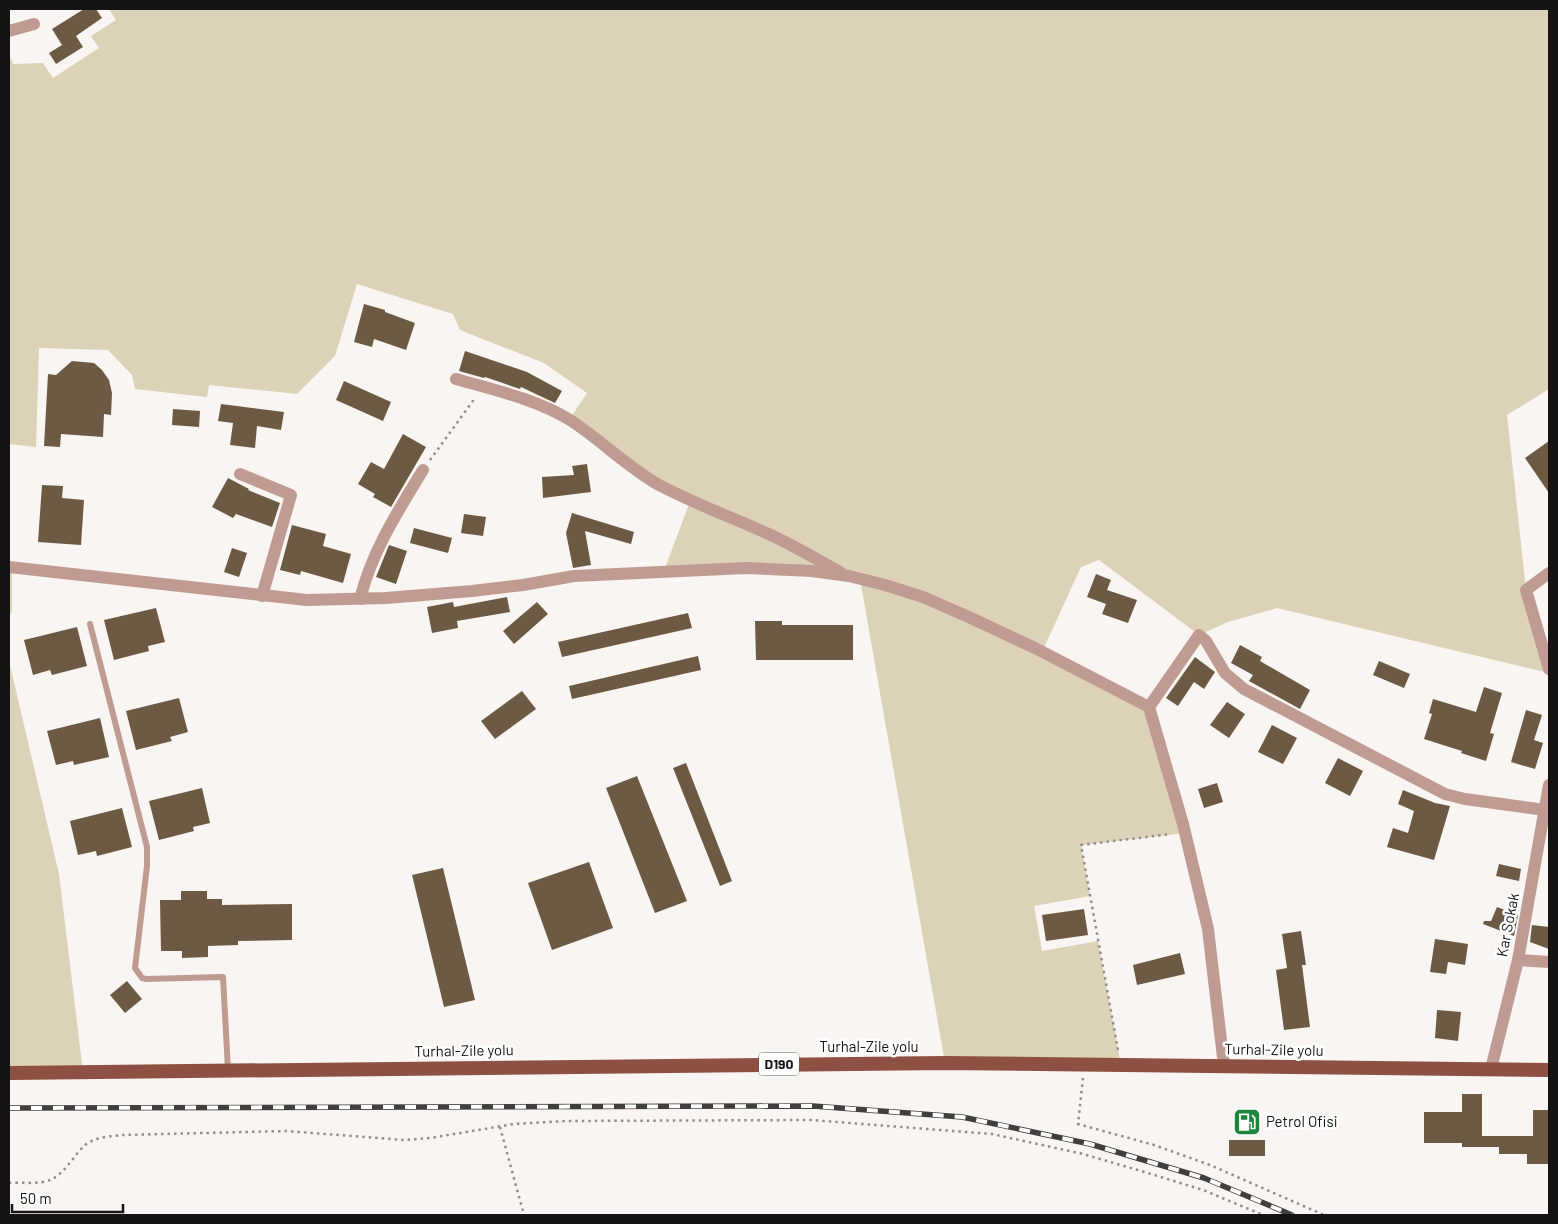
<svg xmlns="http://www.w3.org/2000/svg" width="1558" height="1224" viewBox="0 0 1558 1224" font-family="Barlow,sans-serif">
<style>
.green{fill:#dcd2b8}
.building{fill:#6c5a44}
.lines{fill:none;stroke-linecap:round;stroke-linejoin:round}
.path{stroke:#918e8c;stroke-width:2.5;stroke-dasharray:2.5 4;stroke-linecap:butt}
.service{stroke:#c09b93;stroke-width:6}
.minor{stroke:#c09b93;stroke-width:12}
.primary{stroke:#8d5043;stroke-width:14}
.rail-casing{stroke:#413f3d;stroke-width:5.5}
.rail{stroke:#fff;stroke-width:4;stroke-dasharray:11;stroke-linecap:butt}
.labels{text-anchor:middle;stroke-width:5;stroke-linejoin:round;paint-order:stroke}
.shield{fill:#fff;stroke:#5c5a5a;stroke-width:1}
.shield-label{font-size:14px;font-weight:bold;fill:#161413}
.street-label{font-size:15px;fill:#161413;stroke:#fff}
.poi-label{font-size:15px;fill:#161413;stroke:#fff;text-anchor:start}
</style>
<rect width="100%" height="100%" fill="#f9f5f2"/>
<g class="green">
<polygon points="109,9 1549,9 1549,389 1507,415 1526,590 1549,673 1277,608 1228,622 1199,635 1099,560 1081,567 1042,652 1149,707 1185,833 1081,845 1090,896 1034,906 1042,951 1098,941 1121,1065 945,1063 860,579 812,571 663,573 691,499 569,420 587,393 544,363 460,330 453,314 357,284 335,356 297,394 209,385 207,397 135,389 132,375 108,350 39,348 36,447 9,444 9,54 13,64 43,63 53,78 99,48 91,36 116,20"/>
<polygon points="9,567 12,567 12,612 9,615"/>
<polygon points="9,661 59,874 83,1072 9,1073"/>
</g>
<g class="building">
<polygon points="84,9 96,9 102,18 76,36 83,47 56,64 49,53 62,45 52,29"/>
<polygon points="364,304 385,310 385,312 415,323 406,350 374,339 372,347 354,342"/>
<polygon points="465,351 527,372 562,391 555,403 521,387 520,389 485,377 484,378 459,371"/>
<polygon points="72,361 94,363 102,370 109,380 112,393 111,415 104,414 103,437 61,434 60,447 44,446 48,374 56,375"/>
<polygon points="344,381 391,402 383,421 336,400"/>
<polygon points="221,404 284,412 281,430 257,426 255,448 230,445 233,423 218,421"/>
<polygon points="173,409 200,411 199,427 172,425"/>
<polygon points="403,434 426,447 391,507 373,497 375,494 358,484 371,462 384,469"/>
<polygon points="1549,441 1549,493 1525,458"/>
<polygon points="587,464 591,492 543,498 542,477 574,475 572,466"/>
<polygon points="228,478 249,489 248,490 280,503 272,527 236,514 233,518 212,507"/>
<polygon points="42,485 63,486 62,498 84,500 81,545 38,542"/>
<polygon points="572,513 634,532 631,544 585,531 591,565 573,568 566,533"/>
<polygon points="464,514 486,517 483,536 461,533"/>
<polygon points="292,525 326,534 323,546 351,554 343,583 301,571 300,575 280,570"/>
<polygon points="414,528 452,538 448,553 410,543"/>
<polygon points="389,545 407,551 396,584 376,577"/>
<polygon points="232,548 247,553 239,577 224,572"/>
<polygon points="1096,574 1111,580 1107,590 1137,600 1128,623 1102,614 1106,604 1087,597"/>
<polygon points="507,597 510,612 457,621 458,628 432,633 427,607 453,602 454,607"/>
<polygon points="537,602 548,614 514,644 503,631"/>
<polygon points="156,608 165,642 148,646 149,651 114,660 104,620"/>
<polygon points="688,613 692,628 562,657 558,642"/>
<polygon points="755,621 782,621 782,625 853,625 853,660 756,660"/>
<polygon points="77,627 87,666 52,675 50,670 33,675 24,640"/>
<polygon points="1240,645 1262,657 1260,661 1310,690 1300,709 1249,681 1253,675 1231,663"/>
<polygon points="698,656 701,670 572,699 569,686"/>
<polygon points="1195,657 1215,672 1204,689 1194,682 1178,706 1166,698"/>
<polygon points="1379,661 1410,674 1404,688 1373,675"/>
<polygon points="1484,687 1502,693 1490,733 1494,734 1486,761 1461,753 1462,751 1424,739 1432,714 1429,713 1433,699 1476,712"/>
<polygon points="522,691 536,709 495,739 481,721"/>
<polygon points="179,698 188,732 170,737 172,741 136,750 126,711"/>
<polygon points="1227,702 1245,714 1229,738 1210,725"/>
<polygon points="1526,710 1542,715 1534,740 1543,743 1535,769 1511,762"/>
<polygon points="100,718 109,757 74,765 73,761 56,765 47,731"/>
<polygon points="1272,725 1297,738 1283,764 1258,752"/>
<polygon points="1338,758 1363,771 1350,796 1325,783"/>
<polygon points="686,763 732,881 720,886 673,768"/>
<polygon points="637,776 687,901 655,913 606,788"/>
<polygon points="1217,783 1223,802 1204,808 1198,789"/>
<polygon points="202,788 210,823 193,827 194,831 159,840 149,801"/>
<polygon points="1403,790 1435,803 1450,806 1434,860 1387,847 1393,828 1408,833 1414,811 1398,804"/>
<polygon points="122,808 132,847 97,856 96,851 78,855 70,821"/>
<polygon points="589,862 613,928 552,950 528,883"/>
<polygon points="1499,864 1521,869 1519,881 1496,876"/>
<polygon points="443,868 475,1000 444,1007 412,875"/>
<polygon points="181,891 207,891 207,899 222,899 222,905 292,904 292,940 238,941 238,945 208,946 208,957 182,958 182,951 161,951 160,900 181,900"/>
<polygon points="1497,907 1518,915 1514,936 1483,924 1484,921 1491,921"/>
<polygon points="1084,909 1088,935 1046,941 1042,915"/>
<polygon points="1532,925 1549,927 1549,949 1530,942"/>
<polygon points="1301,931 1306,965 1302,965 1310,1027 1284,1030 1276,970 1287,968 1282,934"/>
<polygon points="1435,939 1468,944 1465,965 1448,962 1446,974 1430,972"/>
<polygon points="1180,953 1185,974 1137,985 1133,965"/>
<polygon points="127,981 142,999 125,1013 110,995"/>
<polygon points="1437,1010 1461,1012 1458,1041 1435,1038"/>
<polygon points="1462,1094 1482,1094 1482,1136 1533,1136 1533,1110 1549,1110 1549,1164 1527,1164 1527,1154 1499,1154 1499,1147 1462,1147 1462,1143 1424,1143 1424,1112 1462,1112"/>
<rect x="1229" y="1140" width="36" height="16"/>
</g>
<g class="lines">
<g class="path">
<polyline points="430,460 475,398"/>
<polyline points="1118,1050 1081,845 1171,834"/>
<polyline points="1083,1078 1078,1124 1154,1145 1210,1165 1324,1215"/>
<polyline points="500,1127 524,1215"/>
<path d="M 9,1183 C 21,1182 41,1185 52,1179 C 66,1172 74,1155 85,1145 C 95,1137 111,1136 123,1135 L 286,1131 L 403,1140 L 430,1138 L 514,1124 L 566,1121 L 811,1120 L 992,1134 L 1083,1154 L 1148,1173 L 1203,1190 L 1263,1215"/>
</g>
<polyline class="service" points="90,624 147,847 147,866 135,968 142,978 146,979 223,977 228,1070"/>
<g class="minor">
<polyline points="9,31 34,24"/>
<path d="M 456,379 C 494,390 536,399 570,420 C 601,440 626,466 659,485 C 695,504 736,519 773,536 C 796,547 818,560 840,572"/>
<polyline points="240,474 291,495 262,596"/>
<polyline points="9,567 307,600 386,598 472,591 523,585 574,576 746,568 812,571 849,576 885,585 923,597 971,618 1035,648 1149,707 1183,824 1208,929 1224,1066"/>
<polyline points="1549,573 1526,590 1549,669"/>
<path d="M 360,599 C 372,551 398,511 423,470"/>
<polyline points="1149,707 1199,635 1206,641 1225,673 1244,689 1445,794 1465,799 1545,810"/>
<polyline points="1518,960 1549,962"/>
<polyline points="1491,1069 1518,960 1549,785"/>
</g>
<polyline class="primary" points="9,1073 945,1063 1549,1070"/>
<g class="rail-casing">
<polyline id="rail" points="9,1108 813,1106 962,1117 1090,1144 1204,1178 1292,1215"/>
</g>
<use href="#rail" class="rail"/>
</g>
<defs>
<g id="fuel-square" transform="scale(1.4375)"><rect x="-9" y="-9" width="18" height="18" rx="4" fill="#1c863c" stroke="#fff"/><path d="M-5.5-6h7V0h2V4h1.3V-2.5L3-4.5l.8-.8L6-3V5H2.5V1h-1V6h-7ZM-4.2-4.7v3.2H.2V-4.7Z" fill="#fff"/></g>
</defs>
<g fill-rule="evenodd">
<use href="#fuel-square" x="1247" y="1122"/>
</g>
<g class="labels">
<rect class="shield" x="759" y="1052.5" width="40" height="23" rx="4"/>
<g class="shield-label">
<text x="779" y="1069">D190</text>
</g>
<g class="street-label">
<text transform="translate(1508 925) rotate(-79)" y="5">Kar Sokak</text>
<text x="869" y="1052">Turhal-Zile yolu</text>
<text transform="translate(1274 1050) rotate(1)" y="5">Turhal-Zile yolu</text>
<text transform="translate(464 1051) rotate(-1)" y="5">Turhal-Zile yolu</text>
</g>
<g class="poi-label">
<text x="1266" y="1127">Petrol Ofisi</text>
</g>
</g>
<rect width="1558" height="1224" fill="none" stroke="#161413" stroke-width="20"/>
<path d="M12 1204v8h111v-8" fill="none" stroke="#161413" stroke-width="2.5"/>
<text x="20" y="1204" font-size="15" fill="#161413" stroke="#ffffff" stroke-width="4" paint-order="stroke">50 m</text>
</svg>
